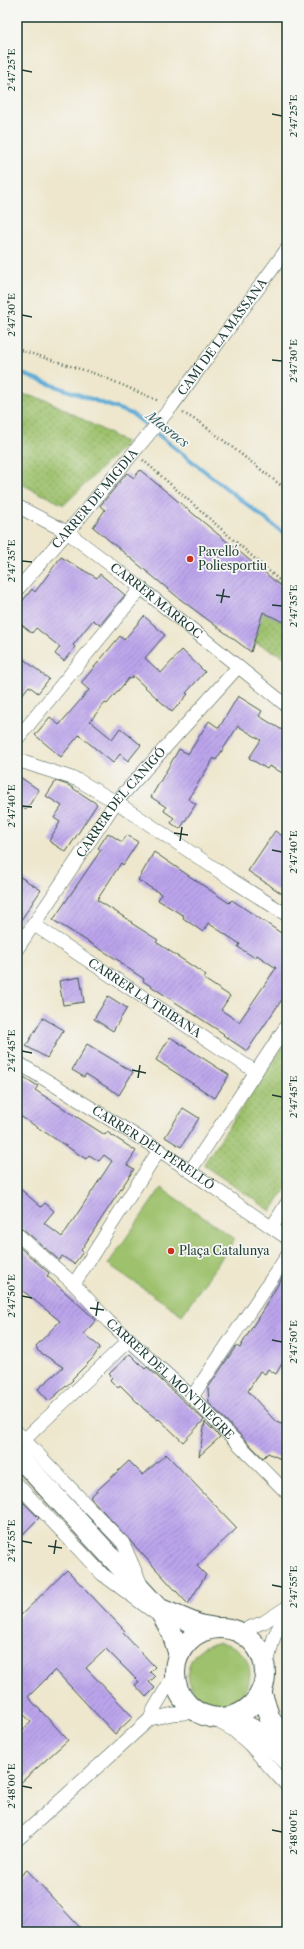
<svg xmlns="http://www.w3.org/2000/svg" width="304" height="1949" viewBox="0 0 304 1949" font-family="'Libre Caslon Text',serif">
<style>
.green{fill:#9dc16c;stroke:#5e7f50}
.park{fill:url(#park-dots);stroke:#5e7f50}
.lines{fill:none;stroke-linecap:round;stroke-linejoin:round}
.stream{stroke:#5daad6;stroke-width:4}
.building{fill:url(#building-hatch)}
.minor-casing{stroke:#3e564b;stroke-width:14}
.primary-casing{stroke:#3e564b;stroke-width:22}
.path{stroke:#3e564b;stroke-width:2.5;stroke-dasharray:1 3;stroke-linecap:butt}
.minor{stroke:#fff;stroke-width:13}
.primary{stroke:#fff;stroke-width:20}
.ticks{fill:none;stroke:#1f3d34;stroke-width:1.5}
.poi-dot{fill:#c8321e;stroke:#f6f6f2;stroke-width:1.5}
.labels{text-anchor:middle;stroke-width:3.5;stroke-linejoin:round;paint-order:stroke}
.street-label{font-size:12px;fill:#1f3d34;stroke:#f6f6f2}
.poi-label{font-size:12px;fill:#1f3d34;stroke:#f6f6f2;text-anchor:start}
.water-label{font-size:13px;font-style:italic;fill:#325e65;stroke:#f6f6f2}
.neatline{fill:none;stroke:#1f3d34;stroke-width:1.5}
.ticks-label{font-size:10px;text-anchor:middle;fill:#1f3d34}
</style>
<defs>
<pattern id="park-dots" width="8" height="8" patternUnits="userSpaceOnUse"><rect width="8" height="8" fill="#9dc16c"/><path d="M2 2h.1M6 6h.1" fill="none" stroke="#7f9e5a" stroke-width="1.8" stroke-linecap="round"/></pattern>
<pattern id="building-hatch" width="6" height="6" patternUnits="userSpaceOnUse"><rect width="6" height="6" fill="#bca4ec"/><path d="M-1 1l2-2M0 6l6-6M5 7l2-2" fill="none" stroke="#9887c0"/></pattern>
</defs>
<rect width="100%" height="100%" fill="#f6f6f2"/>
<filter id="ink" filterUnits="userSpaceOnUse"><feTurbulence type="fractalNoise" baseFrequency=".025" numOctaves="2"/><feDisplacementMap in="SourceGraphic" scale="8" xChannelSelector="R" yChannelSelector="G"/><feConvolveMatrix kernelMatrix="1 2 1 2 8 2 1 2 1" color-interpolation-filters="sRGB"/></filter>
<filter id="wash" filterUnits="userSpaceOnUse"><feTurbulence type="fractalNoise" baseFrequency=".012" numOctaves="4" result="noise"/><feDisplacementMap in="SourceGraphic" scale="16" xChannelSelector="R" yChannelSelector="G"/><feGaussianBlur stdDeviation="0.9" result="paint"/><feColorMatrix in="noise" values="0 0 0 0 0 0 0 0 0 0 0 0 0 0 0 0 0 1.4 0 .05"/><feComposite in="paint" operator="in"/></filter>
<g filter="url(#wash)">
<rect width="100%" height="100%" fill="#eee7cd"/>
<g class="green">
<polygon points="161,1188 235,1239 182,1315 108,1264"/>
<circle cx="219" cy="1674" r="31"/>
</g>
<g class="park">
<polygon points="17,393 47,400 127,443 64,505 17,482"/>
<polygon points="263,612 287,624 287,658 254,642"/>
<polygon points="287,1041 287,1187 271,1211 203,1165"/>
</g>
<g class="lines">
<polyline class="stream" points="17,372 132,414 287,536"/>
</g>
<g id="blocks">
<g class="building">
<polygon points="140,470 287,591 287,624 263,612 251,652 180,599 93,527 105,510 100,506 127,473 134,478"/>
<polygon points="61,557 97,578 100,574 125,595 100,625 93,620 73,645 75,647 64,661 55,654 60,647 36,628 32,633 17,621 17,608 32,589 35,592"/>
<polygon points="144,616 165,635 145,658 161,673 182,650 205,672 186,693 188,694 172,712 133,676 131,679 129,678 107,704 105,703 90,721 112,739 120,728 141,745 128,761 120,754 113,763 79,735 61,757 35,735 50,717 59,725 89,690 81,683 120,636 124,640"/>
<polygon points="17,654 49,679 38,693 29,686 17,701"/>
<polygon points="238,696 262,711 259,716 287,733 287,775 269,766 267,769 249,758 261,740 238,726 216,760 214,758 188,799 196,804 180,829 171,823 174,818 164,811 166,807 151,797 179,749 188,754 209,721 219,728"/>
<polygon points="17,775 39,790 26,810 17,804"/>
<polygon points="56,781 68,785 97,804 66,852 49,841 60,822 54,818 62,806 46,796"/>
<polygon points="275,831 287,839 287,897 248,871"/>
<polygon points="108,833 122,842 127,835 138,842 123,865 121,863 97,900 132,922 131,923 158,940 156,942 206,975 204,979 230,996 221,1010 239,1022 276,968 257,955 255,958 238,947 240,944 208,923 203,932 183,918 184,916 158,900 161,894 138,880 154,852 229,903 232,900 287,937 287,992 247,1051 223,1035 224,1034 143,981 144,979 120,963 121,962 53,920 101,850 98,848"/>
<polygon points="17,875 41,890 17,926"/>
<polygon points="80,977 84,1002 63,1005 59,981"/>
<polygon points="108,996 127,1008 113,1031 94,1019"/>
<polygon points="43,1018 64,1030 47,1058 26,1046"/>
<polygon points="170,1037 229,1075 215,1098 156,1060"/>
<polygon points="87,1044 133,1072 119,1095 86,1074 84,1077 72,1070"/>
<polygon points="17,1073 38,1086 35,1090 105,1135 107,1132 136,1151 127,1165 134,1169 81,1250 83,1252 74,1264 62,1256 59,1260 22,1228 17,1226 17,1186 41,1207 45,1203 54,1211 44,1223 62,1237 112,1161 104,1155 99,1161 89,1155 86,1159 17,1114"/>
<polygon points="183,1108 199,1118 181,1147 165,1137"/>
<polygon points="17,1245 49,1273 47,1276 96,1320 84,1334 100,1347 93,1358 72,1379 73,1380 49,1401 38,1389 63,1367 38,1351 36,1346 60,1321 17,1286"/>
<polygon points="287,1270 287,1365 283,1362 276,1374 268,1369 265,1374 260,1371 248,1391 276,1422 287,1426 287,1452 283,1460 268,1453 263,1458 209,1403 208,1388 236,1346 240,1348 242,1344"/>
<polygon points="130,1354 145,1369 147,1367 204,1420 183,1442 159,1419 158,1420 144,1409 120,1385 118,1388 110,1380 112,1377 109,1374"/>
<polygon points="205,1422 220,1437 199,1456"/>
<polygon points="166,1454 237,1528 197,1566 206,1575 188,1604 90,1497 129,1461 143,1475"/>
<polygon points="17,1496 39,1518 22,1535 17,1529"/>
<polygon points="67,1570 125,1631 123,1633 155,1667 150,1672 155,1677 149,1682 155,1688 146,1697 135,1685 139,1682 106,1649 86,1668 133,1717 115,1734 55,1670 28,1697 68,1740 17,1786 17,1735 31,1722 17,1707 17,1619"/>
<polygon points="27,1870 84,1932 17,1932 17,1879"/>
</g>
</g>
</g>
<g filter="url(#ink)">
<use href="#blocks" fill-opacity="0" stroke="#3e564b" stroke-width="1"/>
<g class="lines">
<g class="minor-casing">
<g id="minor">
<path id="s1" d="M 17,506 L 67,532 L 141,588 L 287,706"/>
<path id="s2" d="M 17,590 L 77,521 L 172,406 L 287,249"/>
<polyline points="17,739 141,588"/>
<polyline points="17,760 78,780 116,802 235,882 287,915"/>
<path id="s3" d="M 33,924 L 256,1072"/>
<path id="s4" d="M 17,949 L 116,802 L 238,667"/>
<path id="s5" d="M 17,1062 L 159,1150 L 287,1238"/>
<polyline points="190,1171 287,1025"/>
<polyline points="272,1227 287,1203"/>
<path id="s6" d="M 17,1234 L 74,1284 L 109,1322 L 192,1397 L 287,1493"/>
<polyline points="74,1284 159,1150"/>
<polyline points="192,1397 287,1256"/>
<polyline points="17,1432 123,1543 141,1584"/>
<polyline points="24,1440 130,1339"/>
<polyline points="17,1484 102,1574 155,1613"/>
<polyline points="238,1632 264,1622 287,1607"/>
<polyline points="265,1672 274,1637 287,1611"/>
<polyline points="208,1716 233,1730 249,1744 287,1786"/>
<polyline points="150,1719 173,1714 198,1712"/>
<polyline points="17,1840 150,1719 154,1709 175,1673"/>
</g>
</g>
<g class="primary-casing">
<g id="primary">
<polyline points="17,1455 158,1608 172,1633 179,1655"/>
<polyline points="158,1608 199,1625 216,1628"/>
<circle cx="220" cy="1673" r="45"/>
<polyline points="261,1691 270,1719 287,1740"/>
<polyline points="229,1717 258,1732 287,1761"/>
</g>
</g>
<g class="path">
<polyline points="17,349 99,375 159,401"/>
<polyline points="183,413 201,423 287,490"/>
<polyline points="143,460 287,587"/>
</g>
<use href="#minor" class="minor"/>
<use href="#primary" class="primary"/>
</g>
</g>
<path class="ticks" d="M 22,70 L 32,72M 272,114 L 282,116M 22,315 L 32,317M 272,360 L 282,361M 22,561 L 32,562M 216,595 L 230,597M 221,603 L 224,589M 272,605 L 282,606M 22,806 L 32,807M 174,833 L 188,835M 180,841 L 182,827M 272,850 L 282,852M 22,1051 L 32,1053M 132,1070 L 146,1073M 138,1078 L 140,1065M 272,1095 L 282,1097M 22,1296 L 32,1298M 90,1308 L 104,1310M 96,1316 L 98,1302M 272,1340 L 282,1342M 22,1541 L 32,1543M 48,1546 L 62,1548M 54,1554 L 56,1540M 272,1585 L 282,1587M 22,1786 L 32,1788M 272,1830 L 282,1832"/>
<g class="poi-dot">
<circle cx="190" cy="559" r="4"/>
<circle cx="171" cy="1251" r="4"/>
</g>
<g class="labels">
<g class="street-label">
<text dy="4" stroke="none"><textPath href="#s2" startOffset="326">CAMÍ DE LA MASSANA</textPath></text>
<text dy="4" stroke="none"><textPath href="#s2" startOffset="120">CARRER DE MIGDIA</textPath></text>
<text dy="4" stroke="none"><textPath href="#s1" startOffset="169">CARRER MARROC</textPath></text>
<text dy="4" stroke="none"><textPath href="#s4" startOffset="180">CARRER DEL CANIGÓ</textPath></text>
<text dy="4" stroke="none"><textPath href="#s3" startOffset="134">CARRER LA TRIBANA</textPath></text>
<text dy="4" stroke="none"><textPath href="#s5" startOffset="161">CARRER DEL PERELLÓ</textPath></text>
<text dy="4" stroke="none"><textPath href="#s6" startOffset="211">CARRER DEL MONTNEGRE</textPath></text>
</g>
<g class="poi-label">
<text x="198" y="556">Pavelló<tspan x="198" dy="14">Poliesportiu</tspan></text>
<text x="179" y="1255">Plaça Catalunya</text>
</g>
<g class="water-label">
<text transform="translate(168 429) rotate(38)" y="5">Masrocs</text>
</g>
</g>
<rect width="304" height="1949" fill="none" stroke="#f6f6f2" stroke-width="44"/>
<rect x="22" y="22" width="260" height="1905" class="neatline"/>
<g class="ticks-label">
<text transform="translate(11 70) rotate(-90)" y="4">2°47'25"E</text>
<text transform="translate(293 116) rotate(-90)" y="4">2°47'25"E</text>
<text transform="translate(11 315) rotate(-90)" y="4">2°47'30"E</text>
<text transform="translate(293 361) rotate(-90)" y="4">2°47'30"E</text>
<text transform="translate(11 561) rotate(-90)" y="4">2°47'35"E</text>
<text transform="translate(293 606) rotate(-90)" y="4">2°47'35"E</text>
<text transform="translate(11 806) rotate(-90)" y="4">2°47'40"E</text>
<text transform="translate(293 852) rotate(-90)" y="4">2°47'40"E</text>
<text transform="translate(11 1051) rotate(-90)" y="4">2°47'45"E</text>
<text transform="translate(293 1097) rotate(-90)" y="4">2°47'45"E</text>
<text transform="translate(11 1296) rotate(-90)" y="4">2°47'50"E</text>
<text transform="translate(293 1342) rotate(-90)" y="4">2°47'50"E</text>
<text transform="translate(11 1541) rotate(-90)" y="4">2°47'55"E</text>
<text transform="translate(293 1587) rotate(-90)" y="4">2°47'55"E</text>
<text transform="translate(11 1786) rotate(-90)" y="4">2°48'00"E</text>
<text transform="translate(293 1832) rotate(-90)" y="4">2°48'00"E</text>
</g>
</svg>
